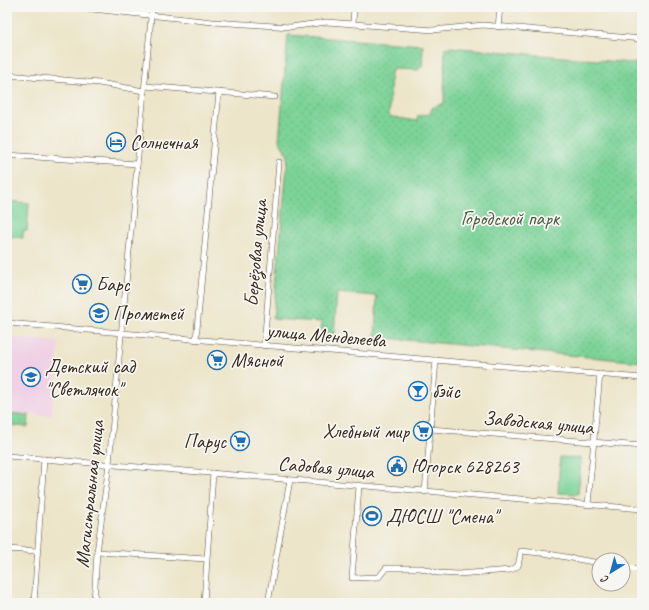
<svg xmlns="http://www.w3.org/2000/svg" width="649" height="610" viewBox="0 0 649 610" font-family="Caveat,sans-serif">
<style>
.built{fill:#f0d0e5}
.grass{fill:url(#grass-dots);stroke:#5c7e5b}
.pitch{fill:#7dd398;stroke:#5c7e5b}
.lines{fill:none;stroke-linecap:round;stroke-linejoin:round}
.minor-casing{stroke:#564638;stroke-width:6}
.minor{stroke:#fff;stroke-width:5}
.labels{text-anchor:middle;stroke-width:3.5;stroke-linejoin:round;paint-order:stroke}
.poi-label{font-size:20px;fill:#3b2a1e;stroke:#f6f6f2;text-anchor:start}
.park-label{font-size:20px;fill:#4f5d43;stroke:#f6f6f2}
.street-label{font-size:20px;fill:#3b2a1e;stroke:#f6f6f2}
</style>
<defs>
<pattern id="grass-dots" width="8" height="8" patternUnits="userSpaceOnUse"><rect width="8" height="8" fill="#7dd398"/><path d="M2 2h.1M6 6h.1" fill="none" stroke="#6db583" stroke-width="1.8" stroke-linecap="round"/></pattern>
</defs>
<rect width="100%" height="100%" fill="#f6f6f2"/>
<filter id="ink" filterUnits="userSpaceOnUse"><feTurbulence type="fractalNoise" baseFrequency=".025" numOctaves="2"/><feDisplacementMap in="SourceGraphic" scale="8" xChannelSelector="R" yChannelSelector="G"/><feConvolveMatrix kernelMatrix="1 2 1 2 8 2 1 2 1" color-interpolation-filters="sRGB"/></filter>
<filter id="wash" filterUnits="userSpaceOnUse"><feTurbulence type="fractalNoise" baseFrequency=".012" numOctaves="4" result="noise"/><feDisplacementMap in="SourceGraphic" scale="16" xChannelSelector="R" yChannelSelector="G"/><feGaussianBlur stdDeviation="0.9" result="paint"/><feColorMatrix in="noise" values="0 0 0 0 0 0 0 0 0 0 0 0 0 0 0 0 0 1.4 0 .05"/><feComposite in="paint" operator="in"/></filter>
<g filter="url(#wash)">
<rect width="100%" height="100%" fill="#ede5c9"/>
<polygon class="built" points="7,337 59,342 52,416 7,412"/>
<g class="grass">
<polygon points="288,35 422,45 423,47 422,66 418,70 395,69 391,72 389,114 392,117 417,121 418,116 430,114 432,108 444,103 445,48 449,47 642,64 642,362 375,337 377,296 337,293 334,334 321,333 322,322 273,319 288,156 279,140"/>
<polygon points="7,413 29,415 28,427 7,425"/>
</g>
<g class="pitch">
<polygon points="7,201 29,203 27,231 23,231 23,238 7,236"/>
<polygon points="560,457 581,458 578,494 558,493"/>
</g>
</g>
<g filter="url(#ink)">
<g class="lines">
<g class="minor-casing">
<g id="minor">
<polyline points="48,7 83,8 213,22 290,27 327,22 433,30 483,25 642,39"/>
<polyline points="353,23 354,7"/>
<polyline points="498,27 500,7"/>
<polyline points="7,75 99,83 144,91"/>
<polyline points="145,86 275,97"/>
<polyline points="7,155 137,164"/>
<polyline points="7,323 642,378"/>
<polyline points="196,340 219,92"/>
<polyline points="264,346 279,162"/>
<polyline points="430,429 642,446"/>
<polyline points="7,456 642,509"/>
<polyline points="359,486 352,578 379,577 386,568 421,568 438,573 458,574 511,570 518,566 521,551 549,554 599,563"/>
<polyline points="425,492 436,360"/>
<polyline points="588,505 600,374"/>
<polyline points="7,549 37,551"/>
<polyline points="97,552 206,559"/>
<polyline points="623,567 642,570"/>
<polyline points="34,603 44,459"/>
<polyline points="94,603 97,552 109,464 152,7"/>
<polyline points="204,603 213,473"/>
<polyline points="268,603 290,480"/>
</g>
</g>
<use href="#minor" class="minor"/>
</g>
</g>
<defs>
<g id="hotel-ring" transform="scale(1)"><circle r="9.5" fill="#f6f6f2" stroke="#1f6fb2" stroke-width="1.5"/><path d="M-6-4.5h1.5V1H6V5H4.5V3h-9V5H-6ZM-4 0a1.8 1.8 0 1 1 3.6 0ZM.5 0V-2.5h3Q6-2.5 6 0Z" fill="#1f6fb2"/></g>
<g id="supermarket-ring" transform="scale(1)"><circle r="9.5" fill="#f6f6f2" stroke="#1f6fb2" stroke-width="1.5"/><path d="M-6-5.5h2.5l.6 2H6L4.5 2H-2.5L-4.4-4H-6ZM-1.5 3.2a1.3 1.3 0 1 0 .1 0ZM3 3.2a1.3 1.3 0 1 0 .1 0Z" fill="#1f6fb2"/></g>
<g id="school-ring" transform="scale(1)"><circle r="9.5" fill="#f6f6f2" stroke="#1f6fb2" stroke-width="1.5"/><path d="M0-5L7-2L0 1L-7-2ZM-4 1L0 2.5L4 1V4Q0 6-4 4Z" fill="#1f6fb2"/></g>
<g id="bar-ring" transform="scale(1)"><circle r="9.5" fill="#f6f6f2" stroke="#1f6fb2" stroke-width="1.5"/><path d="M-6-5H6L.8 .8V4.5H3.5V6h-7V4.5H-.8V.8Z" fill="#1f6fb2"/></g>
<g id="civic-ring" transform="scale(1)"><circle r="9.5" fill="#f6f6f2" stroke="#1f6fb2" stroke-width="1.5"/><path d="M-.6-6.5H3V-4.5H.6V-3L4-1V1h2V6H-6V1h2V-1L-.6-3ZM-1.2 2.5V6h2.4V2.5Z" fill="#1f6fb2"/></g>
<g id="stadium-ring" transform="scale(1)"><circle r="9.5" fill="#f6f6f2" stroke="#1f6fb2" stroke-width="1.5"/><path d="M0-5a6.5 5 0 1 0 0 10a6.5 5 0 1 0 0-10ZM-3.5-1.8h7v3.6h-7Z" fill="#1f6fb2"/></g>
</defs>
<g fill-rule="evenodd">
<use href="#hotel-ring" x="116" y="142"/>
<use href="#supermarket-ring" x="82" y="284"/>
<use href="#school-ring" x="99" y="313"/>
<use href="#supermarket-ring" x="217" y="360"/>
<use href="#school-ring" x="31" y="377"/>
<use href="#bar-ring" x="418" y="391"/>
<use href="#supermarket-ring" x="423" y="431"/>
<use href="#supermarket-ring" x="240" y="441"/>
<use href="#civic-ring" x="397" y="466"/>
<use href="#stadium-ring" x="372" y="516"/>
</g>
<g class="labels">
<g class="poi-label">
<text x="130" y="149">Солнечная</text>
<text x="96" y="291">Барс</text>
<text x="113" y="320">Прометей</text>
<text x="231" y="367">Мясной</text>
<text x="45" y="373">Детский сад<tspan x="45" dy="23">"Светлячок"</tspan></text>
<text x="432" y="398">бэйс</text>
<text x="409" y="438" text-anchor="end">Хлебный мир</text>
<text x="226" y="448" text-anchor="end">Парус</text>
<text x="411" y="473">Югорск 628263</text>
<text x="386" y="523">ДЮСШ "Смена"</text>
</g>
<g class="park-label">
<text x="510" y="225">Городской парк</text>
</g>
<g class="street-label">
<text transform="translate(255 253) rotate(-85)" y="7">Берёзовая улица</text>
<text transform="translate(326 335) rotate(5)" y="7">улица Менделеева</text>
<text transform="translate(538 422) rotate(5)" y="7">Заводская улица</text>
<text transform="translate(326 467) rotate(5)" y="7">Садовая улица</text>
<text transform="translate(89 494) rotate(-84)" y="7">Магистральная улица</text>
</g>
</g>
<rect width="649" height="610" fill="none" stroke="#f6f6f2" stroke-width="24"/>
<g transform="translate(611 572) rotate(217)"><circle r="19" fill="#f6f6f2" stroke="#aba49d"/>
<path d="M0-3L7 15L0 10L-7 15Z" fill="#1f6fb2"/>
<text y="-6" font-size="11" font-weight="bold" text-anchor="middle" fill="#3b2a1e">С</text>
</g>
</svg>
